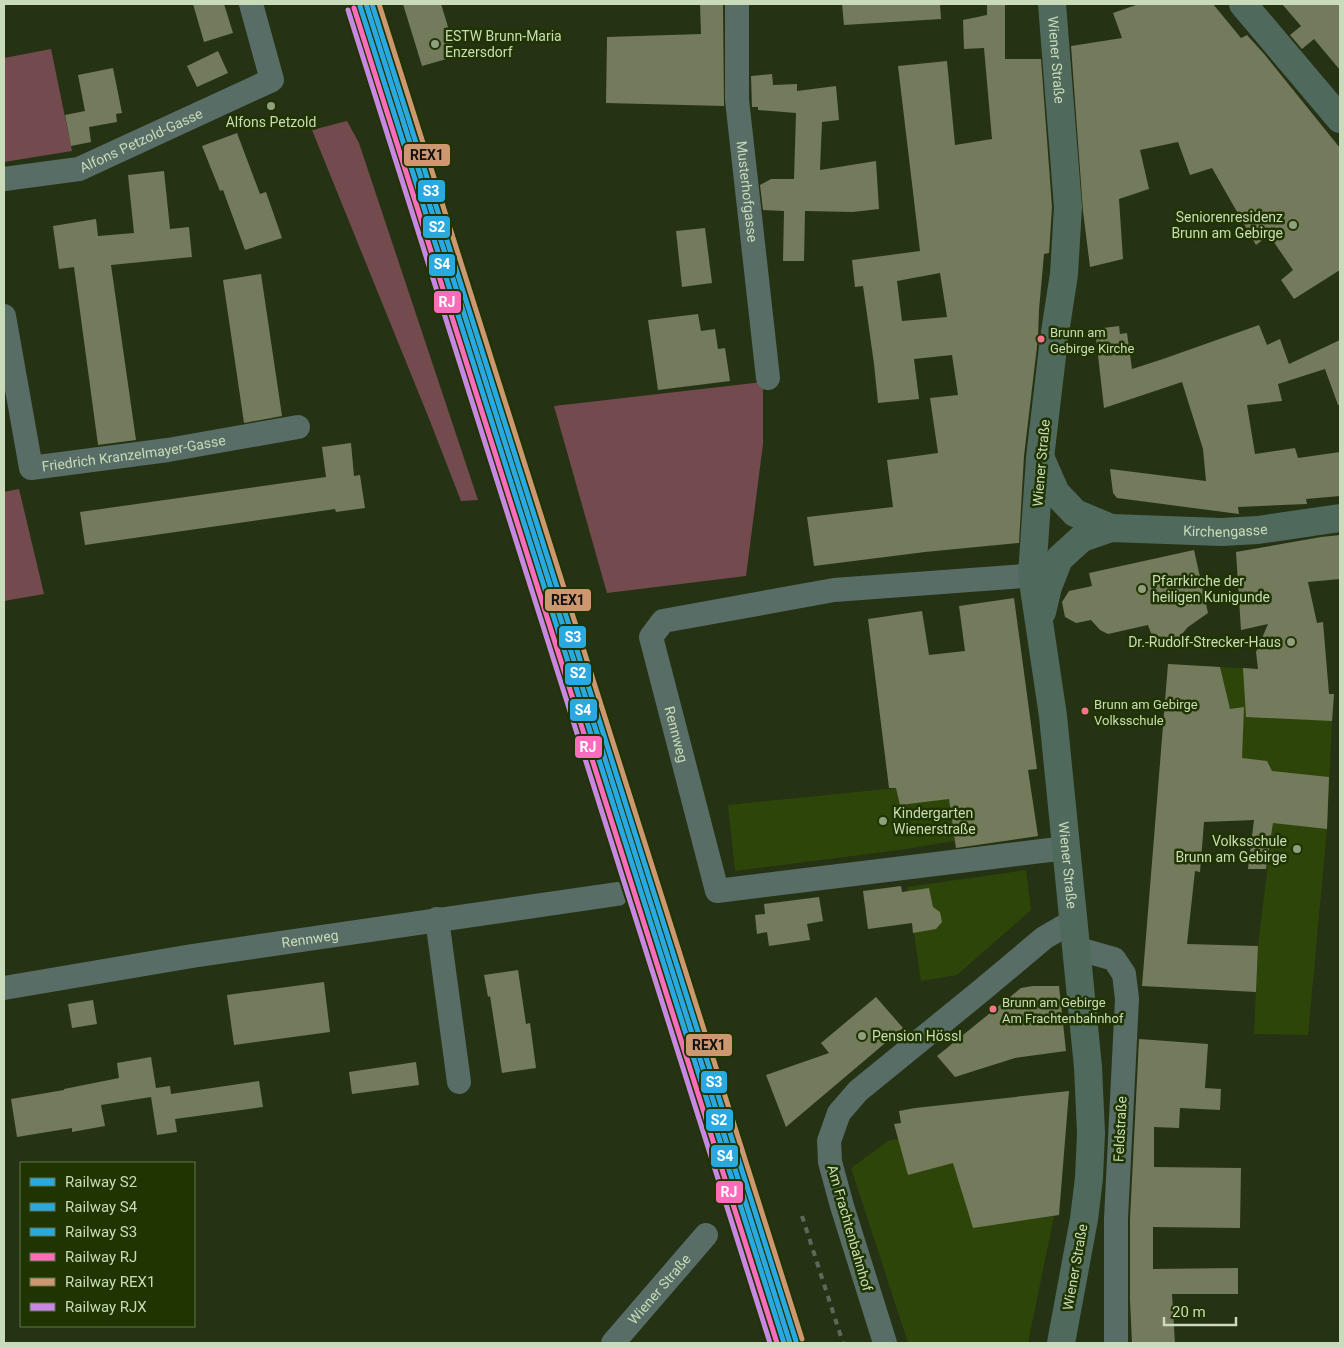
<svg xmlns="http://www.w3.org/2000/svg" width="1344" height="1347" viewBox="0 0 1344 1347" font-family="Roboto,sans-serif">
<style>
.built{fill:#2e450a}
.green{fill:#734b4e}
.building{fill:#747a5c;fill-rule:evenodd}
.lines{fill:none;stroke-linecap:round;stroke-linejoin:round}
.street{stroke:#576d66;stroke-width:24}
.primary{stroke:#50695d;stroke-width:28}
.rail{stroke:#5a695b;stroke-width:4;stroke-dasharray:6 6;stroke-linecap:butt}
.rail-1-casing{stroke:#1f3400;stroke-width:9}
.rail-2-casing{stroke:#1f3400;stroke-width:9}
.rail-3-casing{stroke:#1f3400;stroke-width:9}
.rail-4-casing{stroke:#1f3400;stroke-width:9}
.rail-5-casing{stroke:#1f3400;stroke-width:9}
.rail-6-casing{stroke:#1f3400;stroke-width:9}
.rail-1{stroke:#2aa9e1;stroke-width:5}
.rail-2{stroke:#2aa9e1;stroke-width:5}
.rail-3{stroke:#2aa9e1;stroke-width:5}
.rail-4{stroke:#fb6dba;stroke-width:5}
.rail-5{stroke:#cd976f;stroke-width:5}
.rail-6{stroke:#c787e3;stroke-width:5}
.poi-dot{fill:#90a07f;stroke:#1f3400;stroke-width:2}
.bus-dot{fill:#fc738d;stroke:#1f3400;stroke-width:2}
.labels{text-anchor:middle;stroke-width:5;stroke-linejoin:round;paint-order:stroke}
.bus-label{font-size:13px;fill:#c9dbb8;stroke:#1f3400;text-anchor:start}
.poi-label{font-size:14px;fill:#c9dbb8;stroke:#1f3400;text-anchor:start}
.street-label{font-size:14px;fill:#c9dbb8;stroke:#1f3400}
.line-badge{stroke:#1f3400;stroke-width:2}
.badge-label{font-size:14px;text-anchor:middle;font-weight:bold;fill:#fff}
.pale-badge-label{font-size:14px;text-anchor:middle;font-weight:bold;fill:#111}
</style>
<rect width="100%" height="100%" fill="#263214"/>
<g class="built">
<polygon points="1168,664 1327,673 1327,694 1334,694 1332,721 1327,829 1308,1035 1254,1034 1258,946 1273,823 1158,797"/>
<polygon points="1028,770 1038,836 956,848 954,841 899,850 735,871 728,805 896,788"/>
<polygon points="1026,870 1031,910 957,975 921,981 907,887"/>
<polygon points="944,1129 973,1228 1054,1216 1028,1343 908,1343 851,1168 888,1141"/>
</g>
<g class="green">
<polygon points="51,49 72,151 4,162 4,58"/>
<polygon points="347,121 359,143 478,500 461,501 430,421 312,130"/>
<polygon points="763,382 763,444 746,576 607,593 554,406"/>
<polygon points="19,489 44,594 4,601 4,492"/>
</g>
<g class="building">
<polygon points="193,4 224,4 233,33 204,42"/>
<polygon points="403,4 441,4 457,56 422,66"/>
<polygon points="700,4 723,4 724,106 606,103 607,37 701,34"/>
<polygon points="842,4 940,4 941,19 844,25"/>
<path d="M 987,4 L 1005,4 L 1005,59 L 1041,59 L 1052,207 L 1049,253 L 1044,254 L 1039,310 L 1038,338 L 1024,456 L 1019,543 L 925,552 L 814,566 L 807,517 L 893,507 L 887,460 L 938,453 L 930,398 L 958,395 L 952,355 L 914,359 L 919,399 L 878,403 L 874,364 L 863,286 L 855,287 L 852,260 L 920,251 L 898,66 L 947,61 L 955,145 L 992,139 L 984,48 L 964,49 L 963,20 L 987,15 ZM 940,273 L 947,317 L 902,321 L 897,281 Z"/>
<polygon points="1139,4 1213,4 1241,38 1247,35 1265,55 1340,148 1340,270 1294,299 1281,280 1293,270 1269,235 1256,245 1212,168 1190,175 1178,142 1140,150 1149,189 1119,199 1123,259 1090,267 1083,211 1071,46 1122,38 1113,13"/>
<polygon points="1282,4 1340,4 1340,70 1314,39 1302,49 1290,35 1301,26"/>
<polygon points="218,51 228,73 197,87 187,66"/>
<polygon points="113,68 122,113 116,114 117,122 89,127 91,142 71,146 65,115 85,111 78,75"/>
<polygon points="772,74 773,85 797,84 797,91 836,86 839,120 822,122 820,170 876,161 879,209 853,212 805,211 804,261 783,261 784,211 763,210 760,185 771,179 794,179 796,113 758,110 758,107 752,107 751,76"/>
<polygon points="237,133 260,194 266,192 282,238 245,250 223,190 220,191 202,146"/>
<polygon points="164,171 170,229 189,227 192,257 111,265 136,440 98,445 74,267 59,269 53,226 96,219 98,236 134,233 128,175"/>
<polygon points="705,228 712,283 682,287 676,231"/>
<polygon points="261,274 282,416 244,423 223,280"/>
<polygon points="698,314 701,331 715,329 718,349 725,348 730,381 658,390 648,320"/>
<polygon points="1259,325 1267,345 1280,339 1289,364 1340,340 1340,405 1338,405 1325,369 1278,384 1282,401 1247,405 1255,454 1295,448 1298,458 1340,452 1340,496 1306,499 1307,504 1238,507 1239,514 1117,498 1113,493 1110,469 1206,481 1203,449 1182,382 1104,408 1095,329 1119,326 1120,334 1127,333 1132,369 1163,359"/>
<polygon points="351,443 354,476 360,475 365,508 336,512 335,509 85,545 80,512 326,477 322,447"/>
<polygon points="1340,535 1340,579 1308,582 1317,623 1323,622 1329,694 1334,694 1332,721 1246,717 1243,668 1258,669 1256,652 1268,624 1241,630 1236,552 1321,537"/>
<polygon points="1194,550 1208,613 1188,627 1175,642 1152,636 1148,625 1108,634 1100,630 1091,620 1076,623 1065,617 1062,602 1069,591 1092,586 1089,573"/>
<polygon points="1014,598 1037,769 1028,770 1038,836 956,848 949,799 900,805 896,788 889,788 868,619 922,611 929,655 965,651 959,606"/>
<polygon points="1168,664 1220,667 1230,709 1244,707 1242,758 1267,761 1272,771 1329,777 1327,829 1273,823 1266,869 1248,869 1254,820 1204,822 1200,872 1195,871 1187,944 1258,946 1256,992 1142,986"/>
<polygon points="901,886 902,892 929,888 933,907 940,912 942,922 936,929 913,933 912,923 868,929 863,891"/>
<polygon points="819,897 823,921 807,924 810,940 769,946 767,932 757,934 755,915 765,914 764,904"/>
<polygon points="518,970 526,1024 530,1023 536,1068 502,1073 490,996 488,997 484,975"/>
<polygon points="324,982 330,1032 234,1045 227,995"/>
<polygon points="1033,986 1059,986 1066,1051 1015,1058 955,1077 937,1056 1021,988"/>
<polygon points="876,997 903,1028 786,1127 766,1075 829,1053 821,1043"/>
<polygon points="93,1000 97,1024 72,1028 68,1004"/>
<polygon points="1139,1039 1208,1044 1205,1088 1221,1089 1220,1110 1180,1108 1179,1128 1154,1127 1154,1167 1241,1168 1240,1228 1153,1227 1153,1269 1238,1268 1238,1294 1172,1294 1175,1343 1132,1343 1130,1300 1130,1219"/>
<polygon points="151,1057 156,1088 170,1086 171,1094 259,1081 263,1107 175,1119 177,1132 157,1135 151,1097 101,1105 105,1126 72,1132 72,1128 17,1137 11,1099 64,1090 64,1089 119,1078 117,1063"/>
<polygon points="416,1062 419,1085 352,1094 349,1072"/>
<polygon points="1069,1091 1059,1215 973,1228 953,1163 908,1175 894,1124 901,1123 899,1111 915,1108"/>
</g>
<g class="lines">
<g class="street">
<path id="s1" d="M 737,4 L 737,100 L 768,378"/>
<path id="s2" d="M 4,179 L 79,169 L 272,80 L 251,4"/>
<path id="s3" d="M 4,316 L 31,468 L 168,450 L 298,427"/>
<path id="s4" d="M 1051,574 L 834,590 L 663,621 L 651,637 L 717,891 L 1066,848"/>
<polyline points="437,919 459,1082"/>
<polyline points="1075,948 1114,959 1124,974 1127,999 1116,1219 1116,1343"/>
<path id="s5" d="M 4,988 L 192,956 L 617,894"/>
<path id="s6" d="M 613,1343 L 706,1235"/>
<polyline points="885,1343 842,1206 830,1162 829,1141 839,1113 858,1091 982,990 1044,938 1073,921"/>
</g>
<g class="primary">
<path id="s7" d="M 1052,4 L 1068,207 L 1064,274 L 1054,339 L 1040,458 L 1032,575 L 1053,716 L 1088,1067 L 1091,1133 L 1089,1178 L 1084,1219 L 1061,1343"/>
<polyline points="1243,4 1340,119"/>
<polyline points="1042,461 1056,493 1075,513 1111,528"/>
<path id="s8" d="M 1042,612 L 1048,587 L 1059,559 L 1082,538 L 1111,528 L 1222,532 L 1258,530 L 1340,518"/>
</g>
<polyline class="rail" points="802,1216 843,1343"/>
<g class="rail-1-casing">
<polyline id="rail-1" points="366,4 790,1343"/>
</g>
<g class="rail-2-casing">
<polyline id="rail-2" points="360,6 784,1343"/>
</g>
<g class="rail-3-casing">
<polyline id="rail-3" points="372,4 796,1341"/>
</g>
<g class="rail-4-casing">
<polyline id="rail-4" points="354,8 777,1343"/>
</g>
<g class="rail-5-casing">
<polyline id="rail-5" points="379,4 802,1339"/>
</g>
<g class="rail-6-casing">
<polyline id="rail-6" points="348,10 770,1343"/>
</g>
<use href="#rail-1" class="rail-1"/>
<use href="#rail-2" class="rail-2"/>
<use href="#rail-3" class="rail-3"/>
<use href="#rail-4" class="rail-4"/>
<use href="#rail-5" class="rail-5"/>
<use href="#rail-6" class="rail-6"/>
</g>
<g class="poi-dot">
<circle cx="435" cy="44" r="5"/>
<circle cx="271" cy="106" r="5"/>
<circle cx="1293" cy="225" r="5"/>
<circle cx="1142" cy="589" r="5"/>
<circle cx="1291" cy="642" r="5"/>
<circle cx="883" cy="821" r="5"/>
<circle cx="1297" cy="849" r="5"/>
<circle cx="862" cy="1036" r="5"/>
</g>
<g class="bus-dot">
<circle cx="1041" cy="339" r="4.5"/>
<circle cx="1085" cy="711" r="4.5"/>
<circle cx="993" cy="1009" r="4.5"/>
</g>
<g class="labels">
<g class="bus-label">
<text x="1050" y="337">Brunn am<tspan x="1050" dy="16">Gebirge Kirche</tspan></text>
<text x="1094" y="709">Brunn am Gebirge<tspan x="1094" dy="16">Volksschule</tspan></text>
<text x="1002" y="1007">Brunn am Gebirge<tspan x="1002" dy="16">Am Frachtenbahnhof</tspan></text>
</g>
<g class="poi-label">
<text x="445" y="41">ESTW Brunn-Maria<tspan x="445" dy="16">Enzersdorf</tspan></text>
<text x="271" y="127" text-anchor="middle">Alfons Petzold</text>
<text x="1283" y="222" text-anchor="end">Seniorenresidenz<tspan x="1283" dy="16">Brunn am Gebirge</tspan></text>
<text x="1152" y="586">Pfarrkirche der<tspan x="1152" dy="16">heiligen Kunigunde</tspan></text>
<text x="1281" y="647" text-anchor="end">Dr.-Rudolf-Strecker-Haus</text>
<text x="893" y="818">Kindergarten<tspan x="893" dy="16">Wienerstraße</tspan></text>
<text x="1287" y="846" text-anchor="end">Volksschule<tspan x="1287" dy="16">Brunn am Gebirge</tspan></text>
<text x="872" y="1041">Pension Hössl</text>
</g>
<g class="street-label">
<text dy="5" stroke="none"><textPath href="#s7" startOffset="56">Wiener Straße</textPath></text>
<text dy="5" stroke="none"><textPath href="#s2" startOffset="144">Alfons Petzold-Gasse</textPath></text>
<text dy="5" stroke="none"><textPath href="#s1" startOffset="188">Musterhofgasse</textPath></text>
<text dy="5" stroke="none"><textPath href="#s3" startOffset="258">Friedrich Kranzelmayer-Gasse</textPath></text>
<text transform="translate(1041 463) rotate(-85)" y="5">Wiener Straße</text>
<text dy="5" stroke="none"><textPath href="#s8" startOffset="232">Kirchengasse</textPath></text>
<text dy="5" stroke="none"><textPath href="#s4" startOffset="512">Rennweg</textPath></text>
<text dy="5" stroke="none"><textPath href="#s7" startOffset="866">Wiener Straße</textPath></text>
<text dy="5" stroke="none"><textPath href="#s5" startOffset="310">Rennweg</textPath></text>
<text transform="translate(1120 1129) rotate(-87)" y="5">Feldstraße</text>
<text transform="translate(850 1228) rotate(74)" y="5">Am Frachtenbahnhof</text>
<text transform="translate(1075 1267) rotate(-80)" y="5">Wiener Straße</text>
<text dy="5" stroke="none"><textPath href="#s6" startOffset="71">Wiener Straße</textPath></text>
</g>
</g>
<g class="line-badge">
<rect x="403" y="143" width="48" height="24" rx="5" fill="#cd976f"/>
<rect x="417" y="179" width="29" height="24" rx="5" fill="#2aa9e1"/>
<rect x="422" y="215" width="29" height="24" rx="5" fill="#2aa9e1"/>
<rect x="428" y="253" width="28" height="24" rx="5" fill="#2aa9e1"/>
<rect x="433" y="290" width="29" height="24" rx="5" fill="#fb6dba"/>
<rect x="544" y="588" width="48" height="24" rx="5" fill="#cd976f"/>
<rect x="558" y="625" width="29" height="24" rx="5" fill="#2aa9e1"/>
<rect x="564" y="662" width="28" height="24" rx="5" fill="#2aa9e1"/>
<rect x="569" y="698" width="29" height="24" rx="5" fill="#2aa9e1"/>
<rect x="574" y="735" width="29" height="24" rx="5" fill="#fb6dba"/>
<rect x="685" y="1033" width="48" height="24" rx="5" fill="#cd976f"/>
<rect x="700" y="1070" width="28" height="24" rx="5" fill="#2aa9e1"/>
<rect x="705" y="1108" width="29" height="24" rx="5" fill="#2aa9e1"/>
<rect x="710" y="1144" width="29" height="24" rx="5" fill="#2aa9e1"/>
<rect x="715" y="1180" width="29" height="24" rx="5" fill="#fb6dba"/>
</g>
<g class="badge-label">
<text x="431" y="196">S3</text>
<text x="437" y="232">S2</text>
<text x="442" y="269">S4</text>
<text x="447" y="307">RJ</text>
<text x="573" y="642">S3</text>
<text x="578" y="678">S2</text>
<text x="583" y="715">S4</text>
<text x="588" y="752">RJ</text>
<text x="714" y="1087">S3</text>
<text x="719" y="1125">S2</text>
<text x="725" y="1161">S4</text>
<text x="729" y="1197">RJ</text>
</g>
<g class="pale-badge-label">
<text x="427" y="160">REX1</text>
<text x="568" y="605">REX1</text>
<text x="709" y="1050">REX1</text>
</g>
<rect width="1344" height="1347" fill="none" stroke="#c9dbb8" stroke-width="10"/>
<rect x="20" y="1162" width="175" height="165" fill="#1f3400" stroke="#63774a"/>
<rect x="30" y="1178" width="25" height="8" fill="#2aa9e1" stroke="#63774a"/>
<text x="65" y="1187" font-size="15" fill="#c9dbb8">Railway S2</text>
<rect x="30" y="1203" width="25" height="8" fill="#2aa9e1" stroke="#63774a"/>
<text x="65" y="1212" font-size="15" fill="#c9dbb8">Railway S4</text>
<rect x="30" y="1228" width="25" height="8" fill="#2aa9e1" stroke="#63774a"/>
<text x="65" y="1237" font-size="15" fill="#c9dbb8">Railway S3</text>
<rect x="30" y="1253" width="25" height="8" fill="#fb6dba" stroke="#63774a"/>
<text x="65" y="1262" font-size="15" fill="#c9dbb8">Railway RJ</text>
<rect x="30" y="1278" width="25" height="8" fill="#cd976f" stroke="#63774a"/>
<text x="65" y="1287" font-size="15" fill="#c9dbb8">Railway REX1</text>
<rect x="30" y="1303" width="25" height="8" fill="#c787e3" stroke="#63774a"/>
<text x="65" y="1312" font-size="15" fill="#c9dbb8">Railway RJX</text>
<path d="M1164 1317v8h72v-8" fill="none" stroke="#c9dbb8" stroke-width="2.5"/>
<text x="1172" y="1317" font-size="15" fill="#c9dbb8" stroke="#1f3400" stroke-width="4" paint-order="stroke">20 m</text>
</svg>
